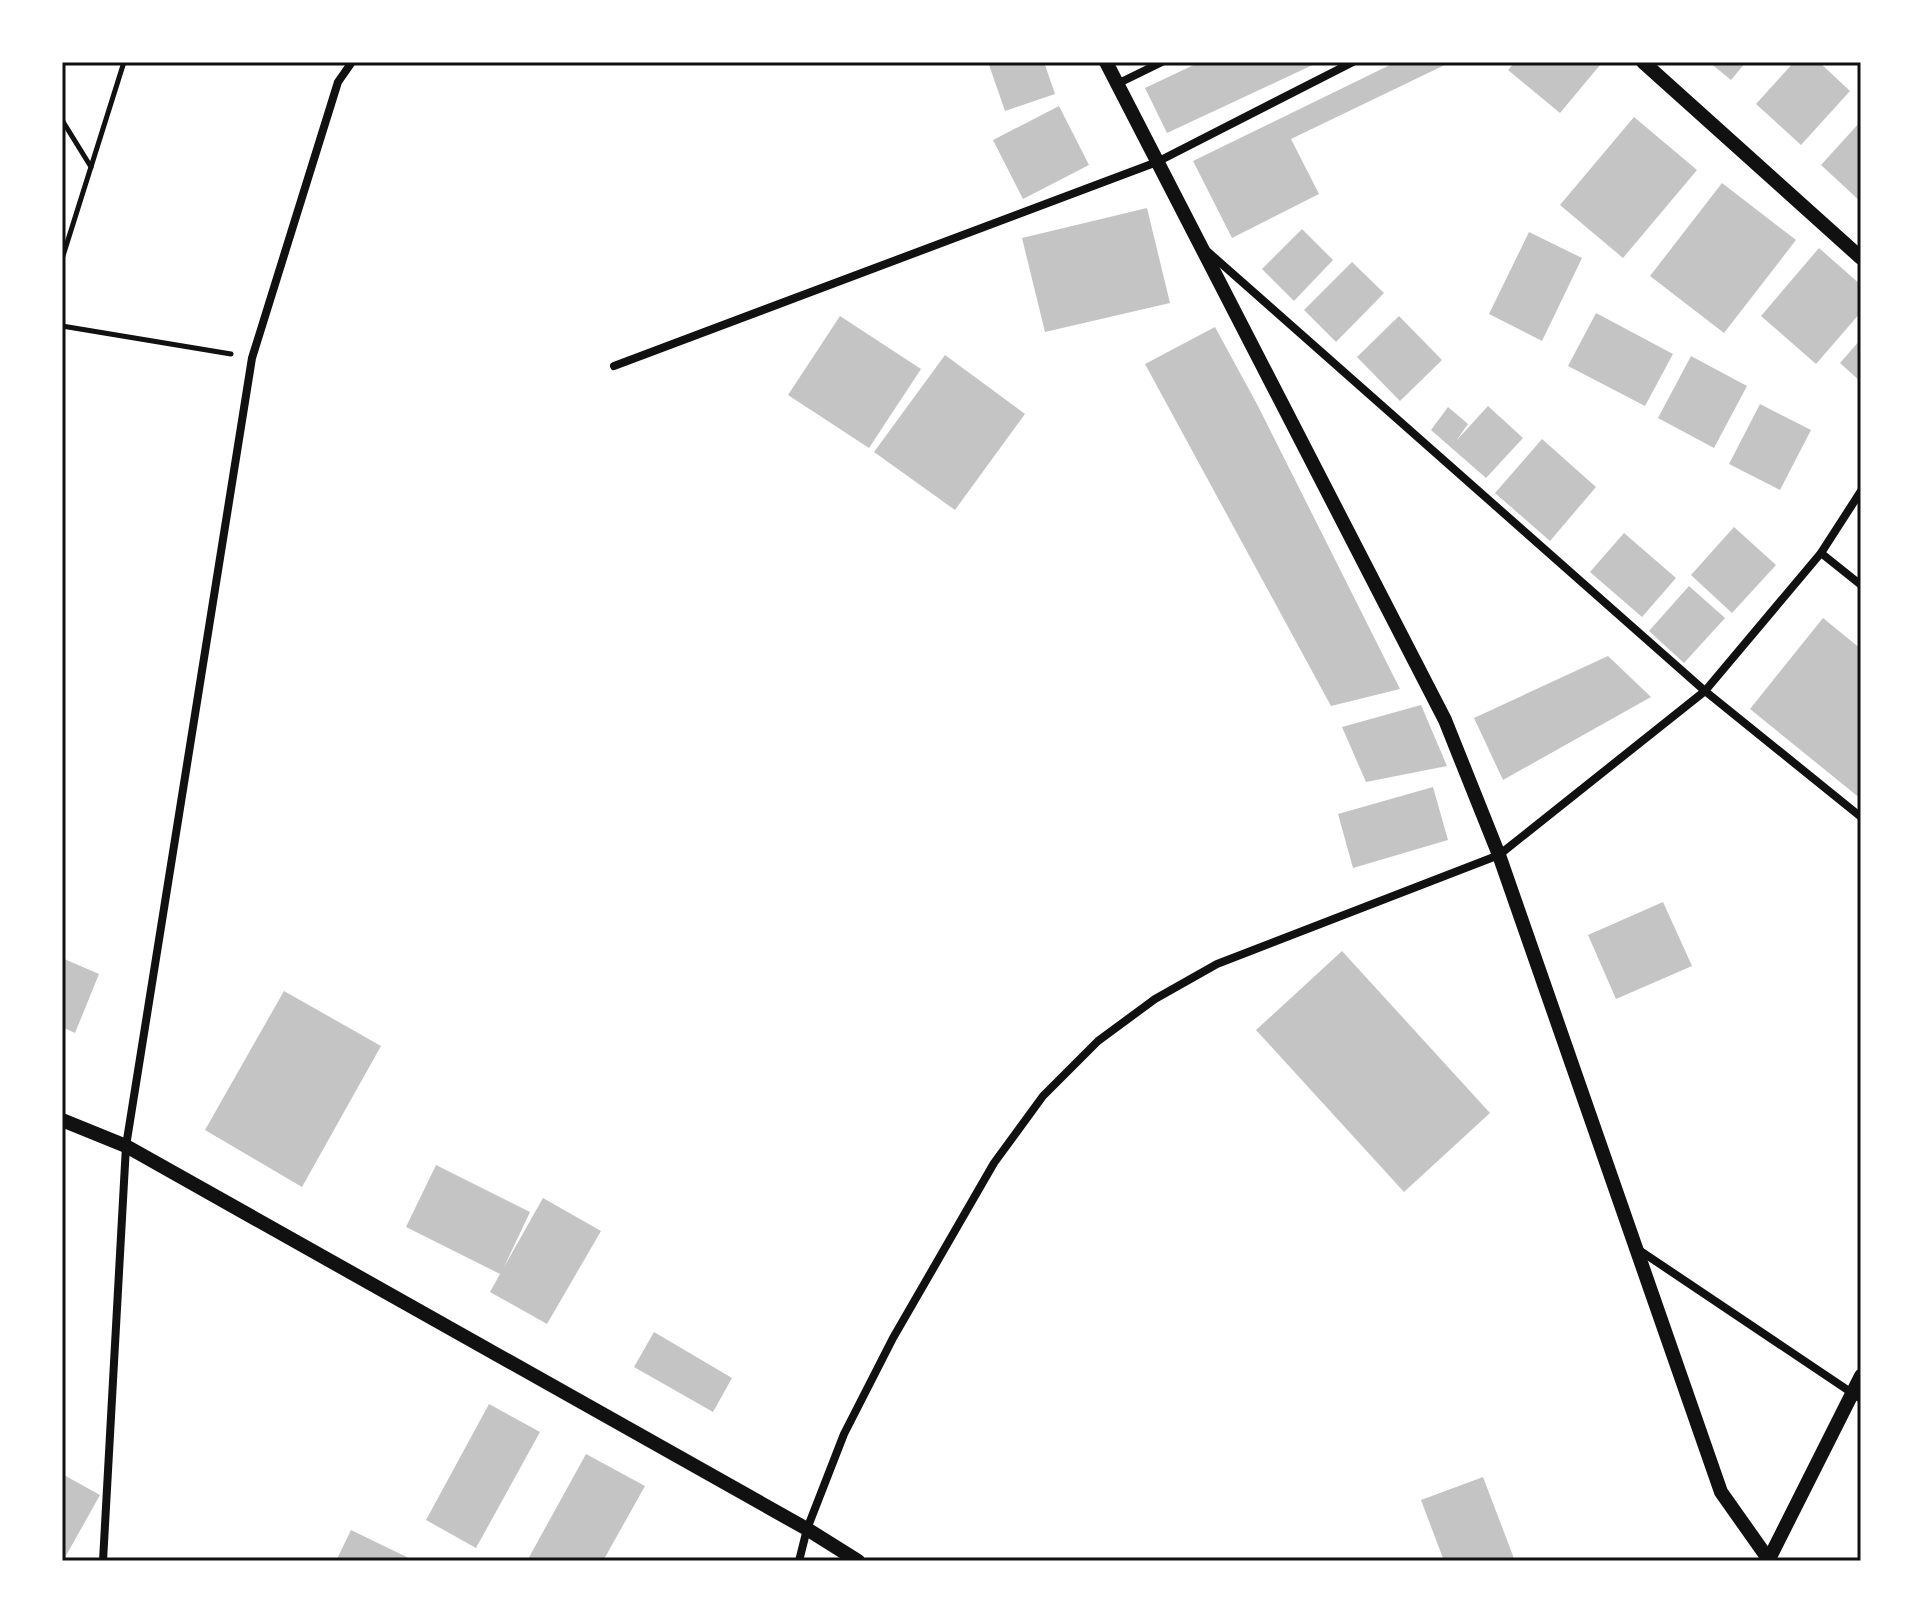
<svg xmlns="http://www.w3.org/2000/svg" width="1923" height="1623" viewBox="0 0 1923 1623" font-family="Rubik,sans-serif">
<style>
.building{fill:#c4c4c4}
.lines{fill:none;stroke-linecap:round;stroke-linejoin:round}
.path{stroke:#111;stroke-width:5}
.minor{stroke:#111;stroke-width:8}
.tertiary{stroke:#111;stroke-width:14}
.neatline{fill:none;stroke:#111;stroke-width:3}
</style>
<rect width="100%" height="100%" fill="#fff"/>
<g class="building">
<polygon points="988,62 1044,62 1055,94 1005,111"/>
<polygon points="1200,62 1319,62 1167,133 1145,88"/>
<polygon points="1396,62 1451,62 1291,139 1319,194 1232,238 1193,161"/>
<polygon points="1515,62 1596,62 1600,65 1560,113 1508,70"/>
<polygon points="1709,62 1746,62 1731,80"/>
<polygon points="1794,62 1819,62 1850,91 1801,145 1756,104"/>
<polygon points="1059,106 1089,165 1023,199 993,140"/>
<polygon points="1634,117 1697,170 1623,258 1560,205"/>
<polygon points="1861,121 1861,202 1821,165"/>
<polygon points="1722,183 1796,240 1724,333 1650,276"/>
<polygon points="1147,208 1170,303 1045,332 1022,238"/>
<polygon points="1302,229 1333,260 1294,301 1262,269"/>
<polygon points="1529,232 1582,258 1542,341 1489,314"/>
<polygon points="1819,248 1861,285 1861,312 1816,364 1761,316"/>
<polygon points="1352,262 1384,293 1336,342 1304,310"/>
<polygon points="1596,313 1673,354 1645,406 1568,366"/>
<polygon points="840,316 921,369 869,448 788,395"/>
<polygon points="1399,316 1442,360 1400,401 1357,357"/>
<polygon points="1215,327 1258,406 1400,689 1331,706 1145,364"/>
<polygon points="1861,339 1861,382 1840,363"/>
<polygon points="945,355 1025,414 955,510 874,452"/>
<polygon points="1691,356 1747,386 1714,448 1658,418"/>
<polygon points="1760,404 1811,430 1780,490 1729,464"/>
<polygon points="1488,406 1523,438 1486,478 1431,430 1448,407 1468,424 1456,441"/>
<polygon points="1542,439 1596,487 1550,541 1495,493"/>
<polygon points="1734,527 1776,565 1732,613 1691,575"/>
<polygon points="1624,533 1676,578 1642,617 1590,572"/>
<polygon points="1689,586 1725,618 1684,663 1649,631"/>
<polygon points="1823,618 1861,649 1861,799 1750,709"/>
<polygon points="1608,656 1651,697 1503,780 1474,718"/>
<polygon points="1421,705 1447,766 1366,782 1342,727"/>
<polygon points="1433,787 1448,840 1353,868 1338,814"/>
<polygon points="1663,902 1692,966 1616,999 1588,935"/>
<polygon points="1342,951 1490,1113 1404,1192 1256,1030"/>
<polygon points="62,958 99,974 75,1033 62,1027"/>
<polygon points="284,991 381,1046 302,1187 205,1130"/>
<polygon points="436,1165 530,1212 504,1267 543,1198 601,1231 547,1324 490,1292 500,1274 406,1227"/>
<polygon points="654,1332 732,1378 713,1412 634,1367"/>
<polygon points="489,1404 540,1432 476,1548 426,1520"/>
<polygon points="586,1454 645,1486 603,1561 527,1561"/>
<polygon points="62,1474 100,1495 63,1561 62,1561"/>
<polygon points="1483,1477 1515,1561 1444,1561 1421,1500"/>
<polygon points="351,1530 415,1561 336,1561"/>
</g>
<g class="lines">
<g class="path">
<polyline points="62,120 91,167"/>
<polyline points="62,259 124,62"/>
<polyline points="62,326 231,354"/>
</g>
<g class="minor">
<polyline points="1117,84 1162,62"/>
<polyline points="1207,251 1705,691 1861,817"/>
<polyline points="614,366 1157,162 1353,62"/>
<polyline points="1821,553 1861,585"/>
<polyline points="1639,1250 1861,1399"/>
<polyline points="103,1561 126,1146 252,358 338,82 352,62"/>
<polyline points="799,1561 807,1529 844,1434 893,1338 994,1163 1043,1096 1098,1041 1155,999 1217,964 1499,855 1705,691 1821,553 1861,491"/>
</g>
<g class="tertiary">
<polyline points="1106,62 1445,720 1499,855 1721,1492 1769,1560"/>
<polyline points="1643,62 1861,258"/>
<polyline points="62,1120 126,1146 807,1529 858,1561"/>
<polyline points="1768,1561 1861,1376"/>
</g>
</g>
<rect width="1923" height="1623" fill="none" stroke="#ffffff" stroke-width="128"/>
<rect x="64" y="64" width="1795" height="1495" class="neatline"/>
</svg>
